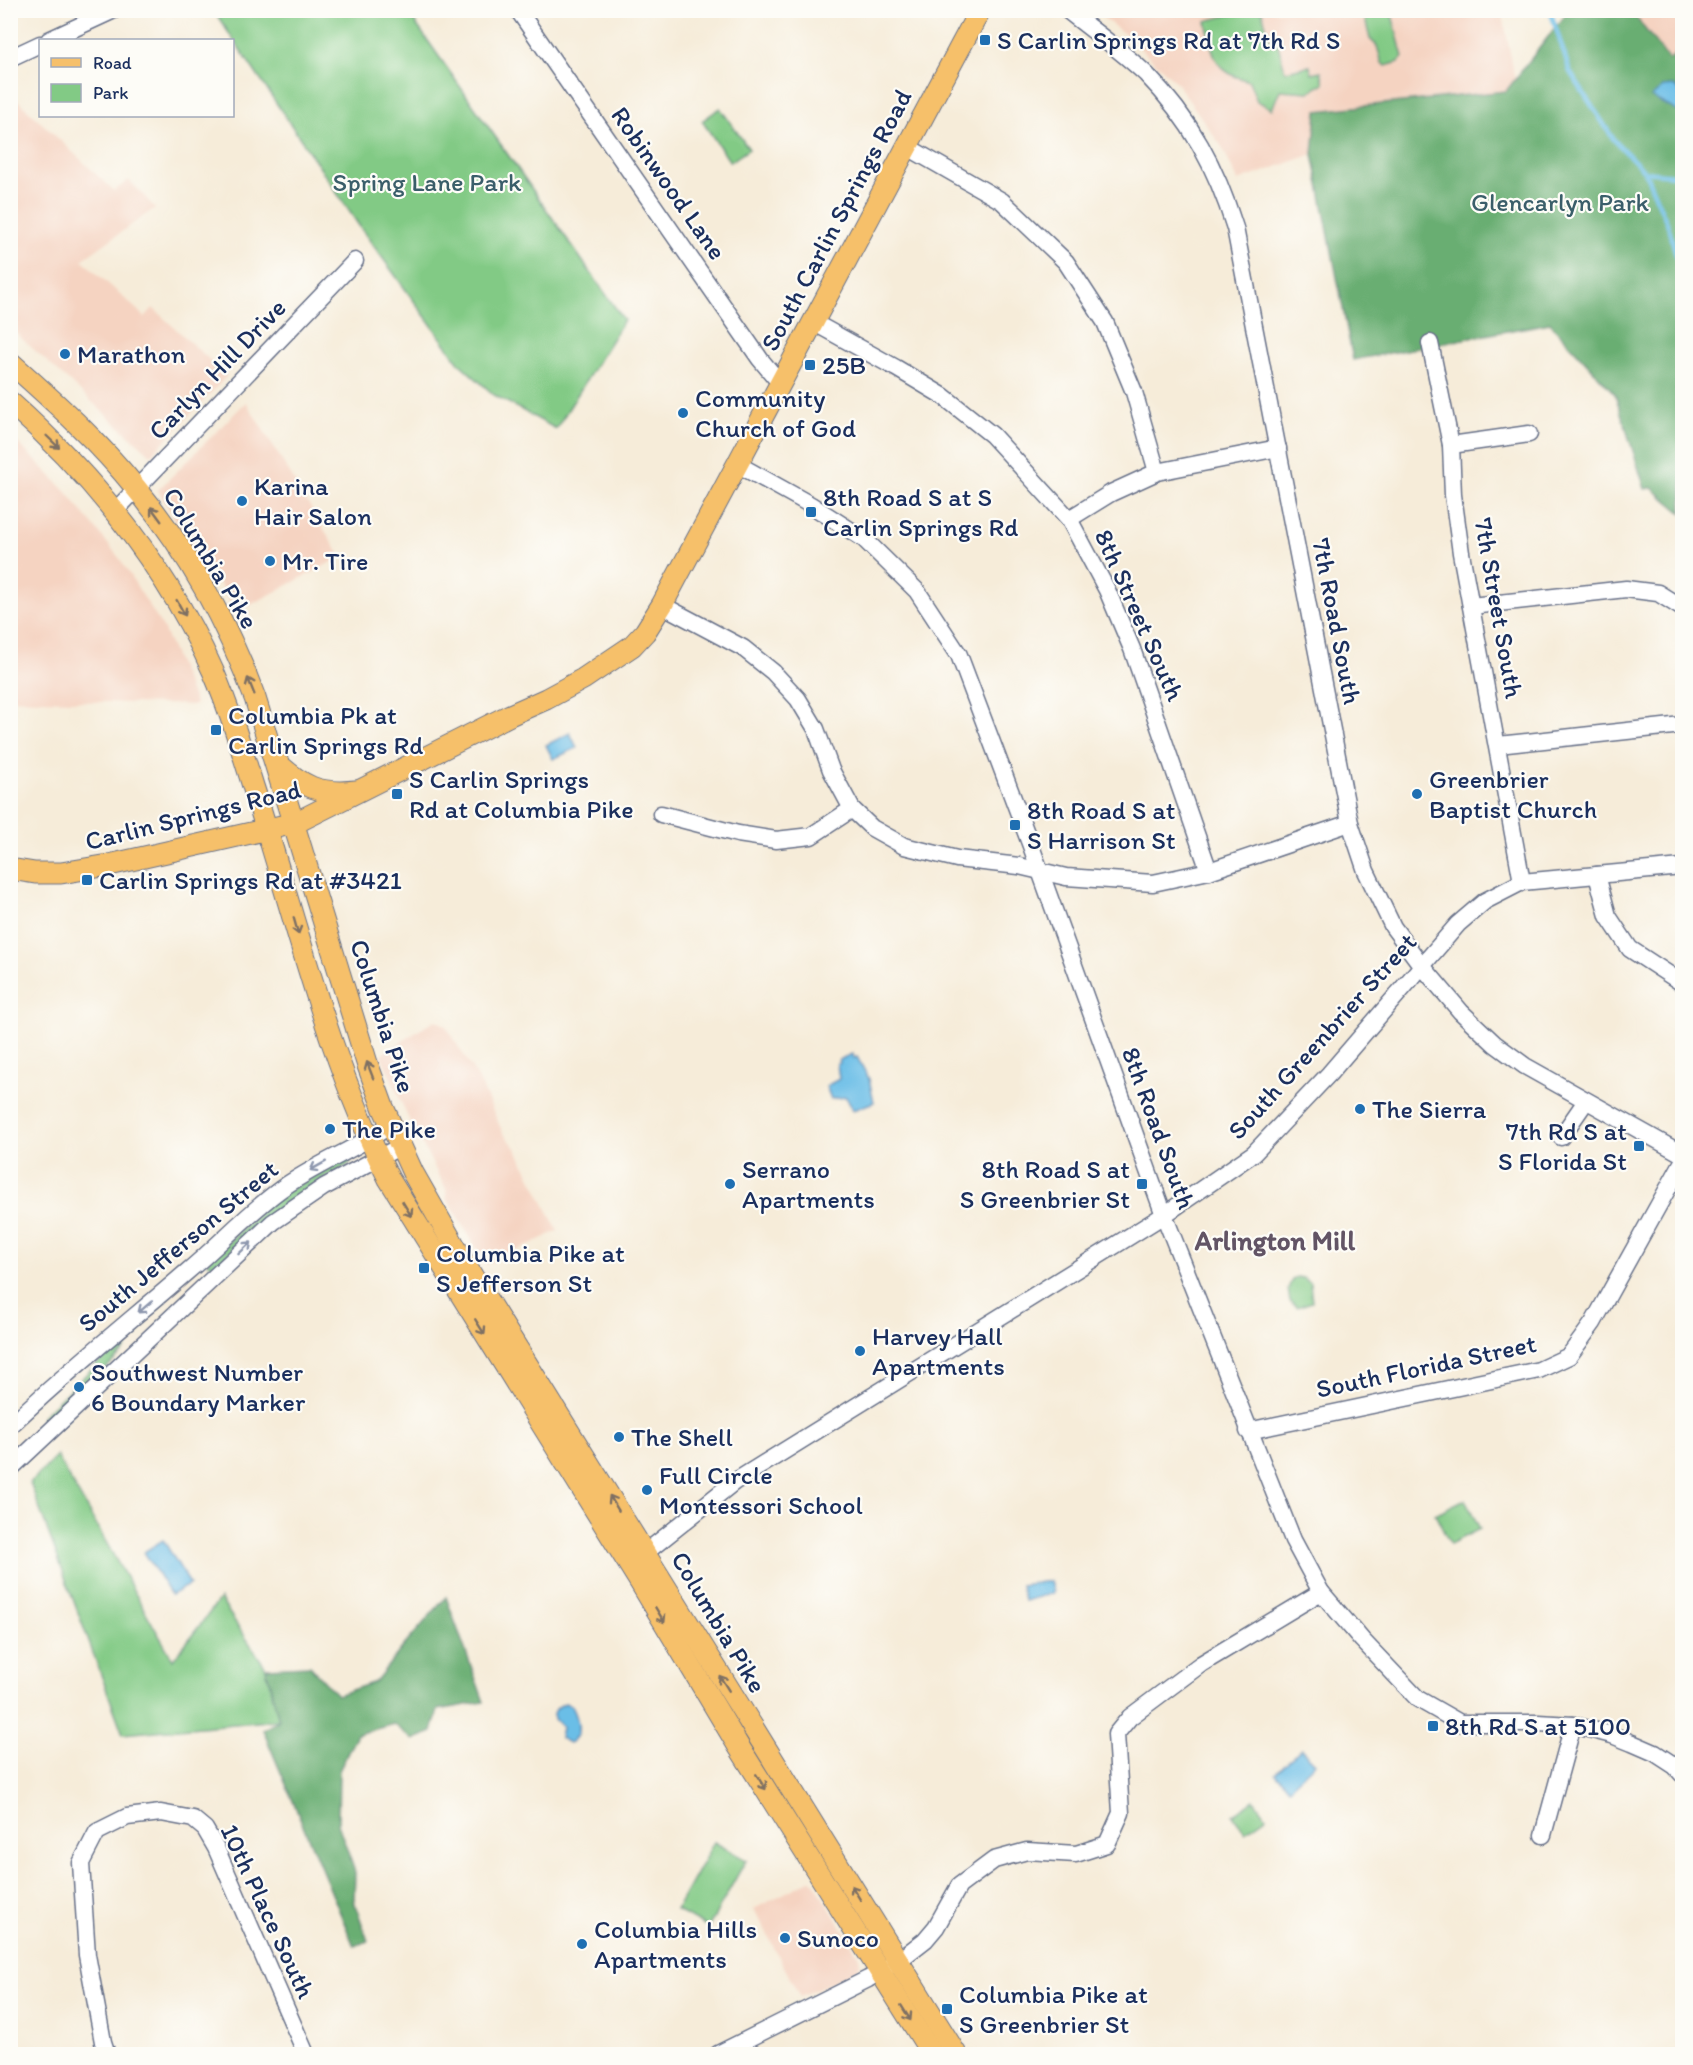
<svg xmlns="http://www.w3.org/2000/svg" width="1693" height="2065" viewBox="0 0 1693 2065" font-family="Itim,sans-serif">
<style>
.built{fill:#f5d3c1}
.green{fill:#82ca85;stroke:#4e7c72;stroke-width:1.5}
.forest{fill:#69ae72;stroke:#426e68;stroke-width:1.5}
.water{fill:#6abee7;stroke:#4276a2;stroke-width:1.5}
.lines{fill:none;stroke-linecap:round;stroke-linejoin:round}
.stream{stroke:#6abee7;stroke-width:4.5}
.minor-casing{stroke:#687189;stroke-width:19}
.major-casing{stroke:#687189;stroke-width:23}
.minor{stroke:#fff;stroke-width:16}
.major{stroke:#f6c06b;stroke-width:21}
.oneway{stroke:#7e7064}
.oneway2{stroke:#8d97ae}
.poi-dot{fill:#1f6fb2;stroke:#fdfcf7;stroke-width:2}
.labels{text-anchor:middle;stroke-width:4.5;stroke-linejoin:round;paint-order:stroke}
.poi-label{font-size:26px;fill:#1b2f5e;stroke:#fdfcf7;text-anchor:start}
.park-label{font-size:26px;fill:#3a5e6a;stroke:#fdfcf7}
.street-label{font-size:26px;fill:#1b2f5e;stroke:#fdfcf7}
.neighbourhood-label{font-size:27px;font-weight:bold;fill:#625465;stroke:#fdfcf7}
</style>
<rect width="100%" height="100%" fill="#fdfcf7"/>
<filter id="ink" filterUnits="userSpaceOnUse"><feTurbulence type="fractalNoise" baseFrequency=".0167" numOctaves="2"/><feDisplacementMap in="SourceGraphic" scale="12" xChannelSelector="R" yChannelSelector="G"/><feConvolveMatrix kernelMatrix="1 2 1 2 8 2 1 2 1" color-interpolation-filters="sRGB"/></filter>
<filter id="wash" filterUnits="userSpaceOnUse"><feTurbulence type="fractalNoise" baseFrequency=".008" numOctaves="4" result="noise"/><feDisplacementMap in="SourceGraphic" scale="24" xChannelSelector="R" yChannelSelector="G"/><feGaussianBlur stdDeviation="1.35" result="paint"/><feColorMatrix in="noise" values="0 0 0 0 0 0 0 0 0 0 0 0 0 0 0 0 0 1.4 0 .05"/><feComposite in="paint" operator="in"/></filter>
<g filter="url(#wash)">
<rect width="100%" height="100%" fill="#f6ecd9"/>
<g class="built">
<polygon points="1094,11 1502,11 1515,79 1506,91 1317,111 1313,154 1238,181 1222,147 1176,82 1126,35"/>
<polygon points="1631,11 1682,11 1682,48 1669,61"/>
<polygon points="11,94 114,191 129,180 155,208 82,260 145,317 153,308 227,376 151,455 11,329"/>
<polygon points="246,402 341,557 237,612 196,546 192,547 158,490"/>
<polygon points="11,436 65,490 120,559 163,628 196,705 11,699"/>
<polygon points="435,1020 445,1025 479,1080 503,1133 516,1148 558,1231 488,1264 486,1264 447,1199 446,1189 409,1120 381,1055"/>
<polygon points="812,1879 859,1957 860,1965 854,1971 800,1997 754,1909"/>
</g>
<g class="green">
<polygon points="214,11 407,11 624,320 556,429 494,395 460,364 362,230"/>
<path d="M 1244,11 L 1262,11 L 1270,42 L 1277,41 L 1285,71 L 1310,66 L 1311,73 L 1321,71 L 1324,83 L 1309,92 L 1280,90 L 1272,109 L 1257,101 L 1249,81 C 1212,72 1213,53 1206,21 Z"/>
<polygon points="1363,11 1391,11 1403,57 1399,62 1386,66 1382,63 1377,46 1370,39"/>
<polygon points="720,108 749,149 730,162 702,121"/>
<polygon points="348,1157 351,1161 348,1165 309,1187 279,1208 215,1265 211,1265 207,1262 275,1198"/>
<polygon points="1297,1277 1303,1278 1310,1283 1312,1302 1297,1307 1290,1301 1288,1289 1292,1279"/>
<polygon points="136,1327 124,1351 41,1430 42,1416"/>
<polygon points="57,1456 173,1660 220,1599 266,1668 279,1720 123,1734 30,1483"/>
<polygon points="1465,1499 1480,1529 1450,1544 1435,1514"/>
<polygon points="1254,1800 1266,1817 1245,1832 1233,1815"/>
<polygon points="714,1842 746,1860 708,1928 676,1910"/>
</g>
<g class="forest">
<polygon points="1568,11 1631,11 1669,60 1682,48 1682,513 1652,488 1645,489 1615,394 1550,323 1353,360 1313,154 1317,111 1506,91"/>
<polygon points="446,1597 484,1702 438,1710 432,1732 413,1740 394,1724 357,1734 339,1771 338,1824 355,1872 354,1901 368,1941 354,1946 263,1730 279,1720 266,1668 310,1666 337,1695 375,1682 402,1648"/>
</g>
<g class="water">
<path d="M 1673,86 C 1683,91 1684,100 1682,110 L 1677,111 L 1651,97 L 1663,87 Z"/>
<polygon points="570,733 577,748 553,759 546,745"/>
<polygon points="852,1054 854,1058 857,1057 869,1079 874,1102 853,1110 846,1097 831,1099 826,1086 839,1079 837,1064 840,1063 839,1060"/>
<polygon points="163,1540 190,1584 171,1595 144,1552"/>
<polygon points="1050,1581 1053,1593 1024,1601 1021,1585"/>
<path d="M 565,1703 L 572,1706 C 578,1718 584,1735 569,1743 L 560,1738 L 562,1727 L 554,1719 C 553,1710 557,1707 565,1703 Z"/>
<polygon points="1301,1749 1315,1763 1289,1788 1276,1773"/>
</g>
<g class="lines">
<g class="stream">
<polyline points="1550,10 1570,72 1614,140 1645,172 1668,225 1682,277"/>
<polyline points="1645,172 1682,176"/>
</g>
</g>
</g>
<g filter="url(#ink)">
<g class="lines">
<g class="minor-casing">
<g id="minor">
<polyline points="518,10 760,359 780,383"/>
<path d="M 1067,10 C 1093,31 1122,51 1146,74 C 1191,120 1216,167 1235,228 L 1350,823 L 1366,871 L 1393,927 L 1422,966 L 1461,1012 L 1495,1044 L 1525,1066 L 1682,1154"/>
<polyline points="49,40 114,10"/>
<polyline points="10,58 40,44"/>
<polyline points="906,146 1002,201 1066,262 1105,322 1134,392 1157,472"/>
<polyline points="813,322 896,368 943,396 992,435 1069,519 1107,590 1132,649 1209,871"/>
<polyline points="1430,343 1451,445 1453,495 1461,553 1522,882"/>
<polyline points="1451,445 1529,434"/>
<polyline points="737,464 811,505 864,539 917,591 959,655 1031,846 1164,1215 1293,1540 1321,1592 1362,1640 1418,1699 1460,1723 1538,1723 1573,1725 1612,1735 1632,1743 1655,1753 1675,1766 1682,1774"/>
<polyline points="115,511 355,261"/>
<polyline points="1069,519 1111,493 1157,472 1278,448"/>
<polyline points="662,605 743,648 773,672 798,699 816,729 831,770 852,809 872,828 904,846 957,859 1019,866 1066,877 1153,883 1209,871 1350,823"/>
<polyline points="1471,606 1626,589 1658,593 1682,608"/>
<polyline points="1498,745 1682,725"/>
<polyline points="661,814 738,834 776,840 811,836 852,809"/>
<polyline points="1597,875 1608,916 1630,949 1682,983"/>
<polyline points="1561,1137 1586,1101"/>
<path d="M 10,1426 C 67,1371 129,1322 189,1270 C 220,1244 248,1213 281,1189 C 316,1164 356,1149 391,1125"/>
<polyline points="1248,1431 1539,1370 1569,1356 1593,1323 1682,1163"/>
<polyline points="10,1469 273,1222 324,1187 401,1146"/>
<polyline points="635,1561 734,1482 1164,1215 1254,1153 1329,1074 1458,924 1485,901 1522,882 1682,867"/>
<polyline points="1543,1835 1573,1725"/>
<polyline points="107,2054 103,2042 87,1955 81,1863 97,1832 127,1817 161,1813 193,1819 205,1829 216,1848 306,2054"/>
<polyline points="718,2054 868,1979 898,1961 925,1940 936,1927 959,1886 994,1860 1027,1851 1076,1854 1107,1844 1121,1813 1116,1734 1130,1717 1201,1664 1321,1592"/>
</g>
</g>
<g class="major-casing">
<g id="major">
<path d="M 10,362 C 55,402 99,442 136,488 C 187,550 227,623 255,698 L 367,1063 L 383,1107 L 413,1173 L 466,1266 L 956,2054"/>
<path d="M 10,402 C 95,478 166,566 213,671 C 229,708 241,747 253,786 C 296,918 326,1055 389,1179 L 640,1582 L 739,1747 L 932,2054"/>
<path d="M 276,762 C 303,787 319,795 356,791"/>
<polyline points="10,869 35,873 61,873 109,865 295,823 510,715 546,699 583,679 632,646 645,632 662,605 980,10"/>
</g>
</g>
<use href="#minor" class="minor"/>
<use href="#major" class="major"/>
</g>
<defs><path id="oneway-shaft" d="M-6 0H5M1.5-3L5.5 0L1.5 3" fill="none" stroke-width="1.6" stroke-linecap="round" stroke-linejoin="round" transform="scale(1.5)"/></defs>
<g class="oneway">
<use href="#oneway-shaft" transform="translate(53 442) rotate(44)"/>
<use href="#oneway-shaft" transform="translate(156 514) rotate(-126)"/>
<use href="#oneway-shaft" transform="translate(181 608) rotate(61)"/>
<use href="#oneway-shaft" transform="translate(251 686) rotate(-112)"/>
<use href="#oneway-shaft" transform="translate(296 926) rotate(74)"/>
<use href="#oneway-shaft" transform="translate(370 1070) rotate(-111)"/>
<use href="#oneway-shaft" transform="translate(407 1209) rotate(59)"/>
<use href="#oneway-shaft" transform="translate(480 1327) rotate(58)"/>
<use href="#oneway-shaft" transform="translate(614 1503) rotate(-121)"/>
<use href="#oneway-shaft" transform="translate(660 1615) rotate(59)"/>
<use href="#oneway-shaft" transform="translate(724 1683) rotate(-122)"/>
<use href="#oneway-shaft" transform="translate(761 1782) rotate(58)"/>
<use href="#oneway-shaft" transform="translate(856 1893) rotate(-122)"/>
<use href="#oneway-shaft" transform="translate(906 2013) rotate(58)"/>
</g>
<g class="oneway2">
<use href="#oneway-shaft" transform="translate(318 1166) rotate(151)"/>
<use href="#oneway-shaft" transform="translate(245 1248) rotate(-43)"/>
<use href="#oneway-shaft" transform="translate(145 1307) rotate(140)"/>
</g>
</g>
<g class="poi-dot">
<rect x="979" y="34" width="12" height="12" rx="3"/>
<circle cx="65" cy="354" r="6"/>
<rect x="804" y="359" width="12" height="12" rx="3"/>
<circle cx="683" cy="413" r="6"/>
<circle cx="242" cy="501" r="6"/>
<rect x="805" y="506" width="12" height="12" rx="3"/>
<circle cx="270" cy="561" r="6"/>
<rect x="210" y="724" width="12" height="12" rx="3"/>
<rect x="391" y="788" width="12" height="12" rx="3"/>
<circle cx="1417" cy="794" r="6"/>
<rect x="1009" y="819" width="12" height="12" rx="3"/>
<rect x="81" y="874" width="12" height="12" rx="3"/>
<circle cx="1360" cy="1109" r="6"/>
<circle cx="330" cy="1129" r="6"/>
<rect x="1633" y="1140" width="12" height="12" rx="3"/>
<circle cx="730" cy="1184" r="6"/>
<rect x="1136" y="1178" width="12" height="12" rx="3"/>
<rect x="418" y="1262" width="12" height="12" rx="3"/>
<circle cx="860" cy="1351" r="6"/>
<circle cx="79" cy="1387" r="6"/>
<circle cx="619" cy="1437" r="6"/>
<circle cx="647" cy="1490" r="6"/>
<rect x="1427" y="1720" width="12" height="12" rx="3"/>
<circle cx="785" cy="1938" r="6"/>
<circle cx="582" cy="1944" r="6"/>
<rect x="941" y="2003" width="12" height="12" rx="3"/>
</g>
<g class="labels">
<g class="poi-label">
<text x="997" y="49">S Carlin Springs Rd at 7th Rd S</text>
<text x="77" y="363">Marathon</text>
<text x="822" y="374">25B</text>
<text x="695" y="407">Community<tspan x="695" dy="30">Church of God</tspan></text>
<text x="254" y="495">Karina<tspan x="254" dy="30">Hair Salon</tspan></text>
<text x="823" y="506">8th Road S at S<tspan x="823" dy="30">Carlin Springs Rd</tspan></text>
<text x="282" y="570">Mr. Tire</text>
<text x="228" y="724">Columbia Pk at<tspan x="228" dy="30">Carlin Springs Rd</tspan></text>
<text x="409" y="788">S Carlin Springs<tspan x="409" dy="30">Rd at Columbia Pike</tspan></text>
<text x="1429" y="788">Greenbrier<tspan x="1429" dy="30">Baptist Church</tspan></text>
<text x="1027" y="819">8th Road S at<tspan x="1027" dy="30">S Harrison St</tspan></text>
<text x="99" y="889">Carlin Springs Rd at #3421</text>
<text x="1372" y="1118">The Sierra</text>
<text x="342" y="1138">The Pike</text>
<text x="1627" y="1140" text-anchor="end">7th Rd S at<tspan x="1627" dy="30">S Florida St</tspan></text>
<text x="742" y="1178">Serrano<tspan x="742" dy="30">Apartments</tspan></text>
<text x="1130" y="1178" text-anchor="end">8th Road S at<tspan x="1130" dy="30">S Greenbrier St</tspan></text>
<text x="436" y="1262">Columbia Pike at<tspan x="436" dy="30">S Jefferson St</tspan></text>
<text x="872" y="1345">Harvey Hall<tspan x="872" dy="30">Apartments</tspan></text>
<text x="91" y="1381">Southwest Number<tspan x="91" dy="30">6 Boundary Marker</tspan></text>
<text x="631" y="1446">The Shell</text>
<text x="659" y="1484">Full Circle<tspan x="659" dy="30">Montessori School</tspan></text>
<text x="1445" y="1735">8th Rd S at 5100</text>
<text x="594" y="1938">Columbia Hills<tspan x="594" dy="30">Apartments</tspan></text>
<text x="797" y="1947">Sunoco</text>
<text x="959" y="2003">Columbia Pike at<tspan x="959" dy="30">S Greenbrier St</tspan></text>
</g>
<g class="park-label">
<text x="427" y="191">Spring Lane Park</text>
<text x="1560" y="211">Glencarlyn Park</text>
</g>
<g class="street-label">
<text transform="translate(669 183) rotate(55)" y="9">Robinwood Lane</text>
<text transform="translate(836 220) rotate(-62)" y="9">South Carlin Springs Road</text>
<text transform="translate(217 369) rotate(-46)" y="9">Carlyn Hill Drive</text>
<text transform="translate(211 558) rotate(59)" y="9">Columbia Pike</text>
<text transform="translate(1499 608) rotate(80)" y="9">7th Street South</text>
<text transform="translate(1140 615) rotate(66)" y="9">8th Street South</text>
<text transform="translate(1337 621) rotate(79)" y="9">7th Road South</text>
<text transform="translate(193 815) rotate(-14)" y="9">Carlin Springs Road</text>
<text transform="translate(383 1016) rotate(72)" y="9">Columbia Pike</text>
<text transform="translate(1322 1036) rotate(-48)" y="9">South Greenbrier Street</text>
<text transform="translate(1159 1128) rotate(70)" y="9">8th Road South</text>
<text transform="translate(178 1246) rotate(-40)" y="9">South Jefferson Street</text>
<text transform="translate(1426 1366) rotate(-12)" y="9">South Florida Street</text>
<text transform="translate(719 1622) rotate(59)" y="9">Columbia Pike</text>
<text transform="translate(268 1911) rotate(65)" y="9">10th Place South</text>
</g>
<g class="neighbourhood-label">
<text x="1275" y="1250">Arlington Mill</text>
</g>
</g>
<rect width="1693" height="2065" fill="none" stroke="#fdfcf7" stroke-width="36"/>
<rect x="39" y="39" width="195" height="78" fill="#fdfcf7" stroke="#a3aaba" stroke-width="1.5"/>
<rect x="51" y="58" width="30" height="9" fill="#f6c06b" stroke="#a3aaba" stroke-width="1.5"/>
<text x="93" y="69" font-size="18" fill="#1b2f5e">Road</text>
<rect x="51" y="84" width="30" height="18" fill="#82ca85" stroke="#a3aaba" stroke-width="1.5"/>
<text x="93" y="99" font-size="18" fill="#1b2f5e">Park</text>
</svg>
